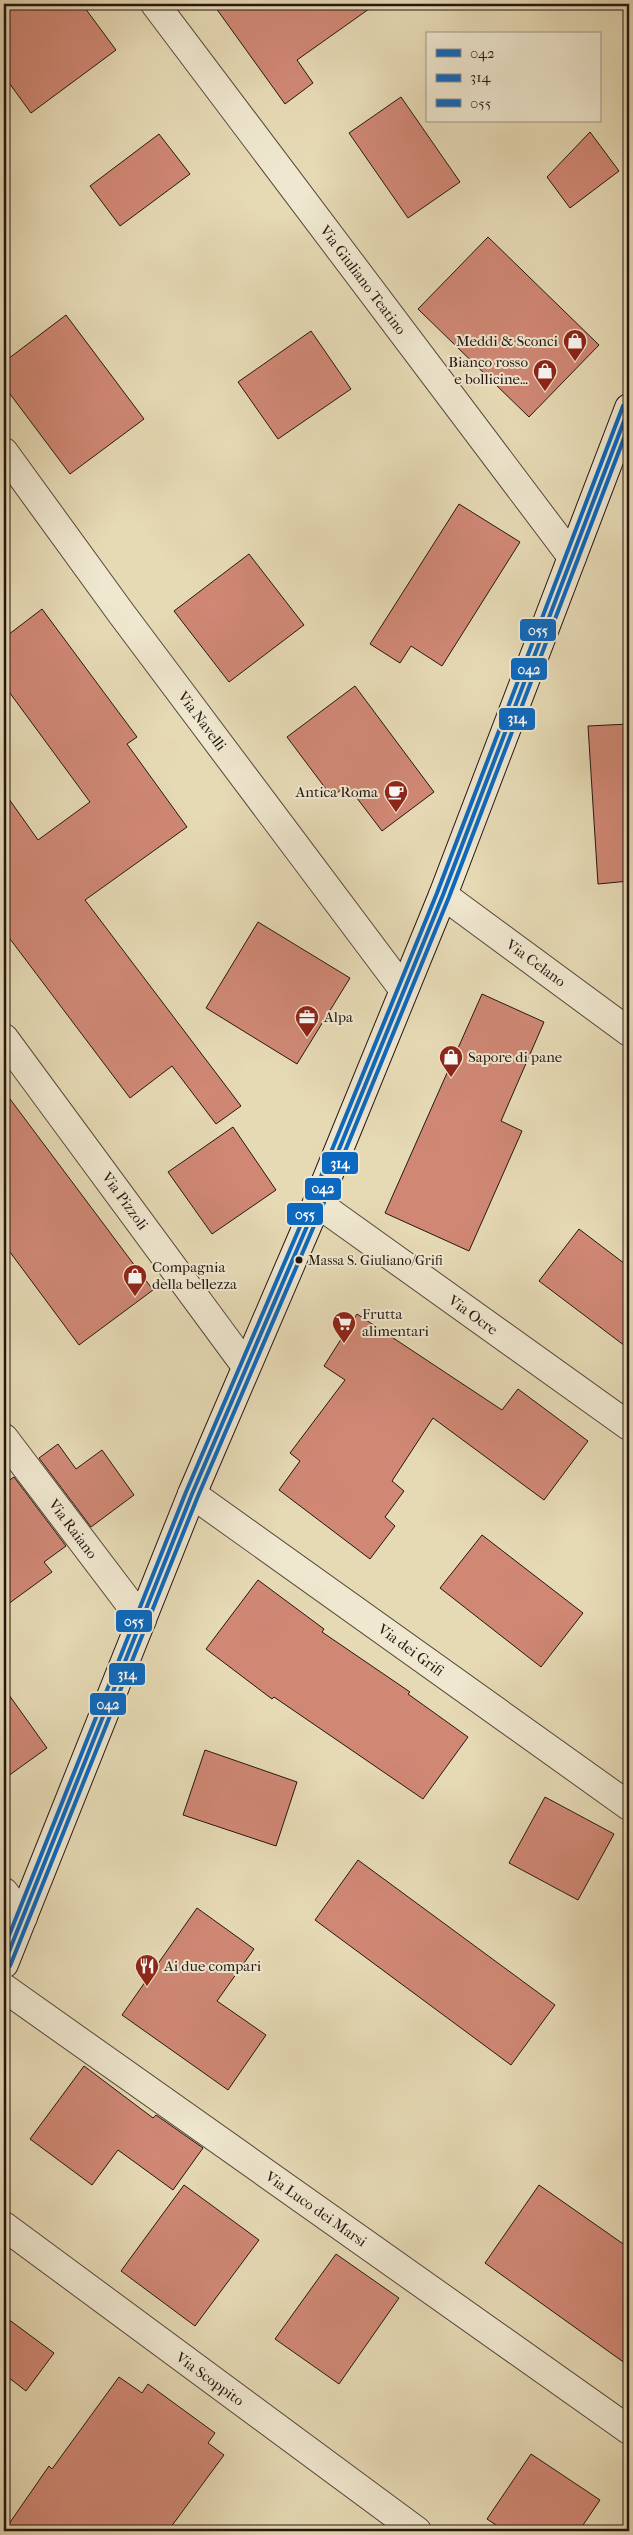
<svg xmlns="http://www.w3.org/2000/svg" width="633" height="2535" viewBox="0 0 633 2535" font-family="'IM FELL French Canon',serif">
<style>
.building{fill:#d08875;stroke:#251611}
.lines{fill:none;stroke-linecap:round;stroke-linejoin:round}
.street-casing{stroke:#55473a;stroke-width:30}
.secondary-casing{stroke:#251611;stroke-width:30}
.street{stroke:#efe7cf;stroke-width:28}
.secondary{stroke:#efe7cf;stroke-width:28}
.bus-1-casing{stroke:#efe7cf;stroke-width:8}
.bus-2-casing{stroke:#efe7cf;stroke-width:8}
.bus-3-casing{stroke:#efe7cf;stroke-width:8}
.bus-1{stroke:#0c69bf;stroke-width:4}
.bus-2{stroke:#0c69bf;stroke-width:4}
.bus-3{stroke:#0c69bf;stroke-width:4}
.bus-dot{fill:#251611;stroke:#efe7cf;stroke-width:2}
.labels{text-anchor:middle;stroke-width:4;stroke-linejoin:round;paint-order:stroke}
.bus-label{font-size:14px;fill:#251611;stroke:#efe7cf;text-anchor:start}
.street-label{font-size:15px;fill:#251611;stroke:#efe7cf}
.poi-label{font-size:15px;fill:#251611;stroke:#efe7cf;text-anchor:start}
.line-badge{stroke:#efe7cf;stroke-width:2}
.badge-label{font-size:14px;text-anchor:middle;font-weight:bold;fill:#fff}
</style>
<rect width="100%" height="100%" fill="#e6dab5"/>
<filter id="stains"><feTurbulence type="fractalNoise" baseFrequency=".004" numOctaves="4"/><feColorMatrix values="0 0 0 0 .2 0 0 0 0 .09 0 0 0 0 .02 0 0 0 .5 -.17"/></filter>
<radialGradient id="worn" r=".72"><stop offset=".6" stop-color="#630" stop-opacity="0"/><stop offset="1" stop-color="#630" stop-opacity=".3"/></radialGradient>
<g class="building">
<polygon points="4,4 82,4 116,50 31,113 4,76"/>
<polygon points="213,4 376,4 297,60 313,83 285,104"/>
<polygon points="401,97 460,182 408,218 349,133"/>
<polygon points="590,132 619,171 570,208 547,177"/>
<polygon points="159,134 190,174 120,226 90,186"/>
<polygon points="488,237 599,345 529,417 418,309"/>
<polygon points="66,315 144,419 70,474 4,386 4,362"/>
<polygon points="311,331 351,389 278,439 238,382"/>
<polygon points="459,504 520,542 442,666 411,646 400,663 370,644"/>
<polygon points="249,554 304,625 229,682 174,611"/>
<polygon points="42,609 137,737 127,744 187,827 85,900 241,1106 216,1124 172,1066 130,1098 4,931 4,792 38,840 90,802 4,685 4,638"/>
<polygon points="355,686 434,792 382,831 347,785 332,797 287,737"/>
<polygon points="629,724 629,881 598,884 588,726"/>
<polygon points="258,922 350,978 297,1064 206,1008"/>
<polygon points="482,994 544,1022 501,1121 522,1131 469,1251 385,1213"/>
<polygon points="4,1091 153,1290 79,1345 4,1244"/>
<polygon points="233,1127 276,1190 212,1234 168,1172"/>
<polygon points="579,1229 629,1267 629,1349 539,1281"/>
<polygon points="357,1314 502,1410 518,1389 588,1441 544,1500 433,1418 392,1481 404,1491 385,1517 395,1526 370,1559 279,1490 300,1461 290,1453 345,1380 324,1366"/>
<polygon points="58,1444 76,1469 102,1450 134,1495 91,1527 39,1458"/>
<polygon points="14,1477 66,1546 44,1562 52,1572 4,1607 4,1484"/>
<polygon points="482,1535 583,1613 541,1667 440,1588"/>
<polygon points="258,1580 324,1629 322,1632 410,1692 408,1694 468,1737 423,1799 274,1697 272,1699 206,1649"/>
<polygon points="4,1688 47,1748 4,1779"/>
<polygon points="205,1750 297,1782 276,1846 183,1815"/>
<polygon points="545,1797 614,1834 578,1900 509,1863"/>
<polygon points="358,1860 555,2005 511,2065 315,1920"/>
<polygon points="197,1908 254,1949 217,2001 266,2035 228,2090 122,2015"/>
<polygon points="84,2066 153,2118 156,2115 203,2148 173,2190 118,2150 92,2185 30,2139"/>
<polygon points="184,2185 259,2240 195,2326 121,2271"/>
<polygon points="539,2185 629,2248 629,2366 485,2263"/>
<polygon points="336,2254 399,2298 339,2384 275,2339"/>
<polygon points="4,2316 54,2353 26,2391 4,2374"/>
<polygon points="119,2377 142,2393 148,2384 215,2433 208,2443 224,2455 168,2531 4,2531 49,2466 52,2469"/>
<polygon points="531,2454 600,2500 579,2531 505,2531 487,2519"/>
</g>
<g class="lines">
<g class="street-casing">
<g id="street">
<polyline points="155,4 572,557"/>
<polyline points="4,452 121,613 403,989"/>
<polyline points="443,895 629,1032"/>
<polyline points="4,1038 245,1365"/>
<polyline points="317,1203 629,1426"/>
<polyline points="4,1438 142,1620"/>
<polyline points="192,1494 629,1806"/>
<polyline points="4,1892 23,1917"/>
<polyline points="4,1988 629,2430"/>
<polyline points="4,2226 417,2531"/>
</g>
</g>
<g class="secondary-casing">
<polyline id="secondary" points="4,1964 192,1494 317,1203 443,895 629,408"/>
</g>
<use href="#street" class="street"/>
<use href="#secondary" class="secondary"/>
<g class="bus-1-casing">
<polyline id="bus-1" points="4,1964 192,1494 317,1203 443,895 629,408"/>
</g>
<g class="bus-2-casing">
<polyline id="bus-2" points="10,1966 198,1496 323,1205 449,897 629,425"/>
</g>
<g class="bus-3-casing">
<polyline id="bus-3" points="4,1948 186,1492 311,1201 437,893 623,406"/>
</g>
<use href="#bus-1" class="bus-1"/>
<use href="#bus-2" class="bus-2"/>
<use href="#bus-3" class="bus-3"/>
</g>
<defs>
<g id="shop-pin" transform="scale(1.25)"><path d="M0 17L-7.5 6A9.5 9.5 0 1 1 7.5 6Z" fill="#8f2418" stroke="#efe7cf"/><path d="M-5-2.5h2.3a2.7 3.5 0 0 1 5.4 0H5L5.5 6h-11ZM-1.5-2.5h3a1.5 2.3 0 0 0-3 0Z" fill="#fff"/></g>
<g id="cafe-pin" transform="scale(1.25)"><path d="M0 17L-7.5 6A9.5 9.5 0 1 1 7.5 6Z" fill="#8f2418" stroke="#efe7cf"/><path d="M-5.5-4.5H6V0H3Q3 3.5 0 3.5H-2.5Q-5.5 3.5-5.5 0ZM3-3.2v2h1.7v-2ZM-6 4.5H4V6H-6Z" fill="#fff"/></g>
<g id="office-pin" transform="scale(1.25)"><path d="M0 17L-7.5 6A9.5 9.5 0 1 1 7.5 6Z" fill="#8f2418" stroke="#efe7cf"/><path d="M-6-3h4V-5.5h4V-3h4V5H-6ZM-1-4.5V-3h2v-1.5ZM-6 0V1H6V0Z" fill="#fff"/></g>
<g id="supermarket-pin" transform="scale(1.25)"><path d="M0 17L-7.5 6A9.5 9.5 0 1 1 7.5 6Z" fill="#8f2418" stroke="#efe7cf"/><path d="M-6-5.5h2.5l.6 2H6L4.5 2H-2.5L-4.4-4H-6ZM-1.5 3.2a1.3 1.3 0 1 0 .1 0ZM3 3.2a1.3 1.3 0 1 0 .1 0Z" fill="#fff"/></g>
<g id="restaurant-pin" transform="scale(1.25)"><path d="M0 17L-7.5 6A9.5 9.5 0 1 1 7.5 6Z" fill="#8f2418" stroke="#efe7cf"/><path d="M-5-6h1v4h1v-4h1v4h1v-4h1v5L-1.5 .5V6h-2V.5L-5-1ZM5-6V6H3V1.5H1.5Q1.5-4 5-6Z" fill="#fff"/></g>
</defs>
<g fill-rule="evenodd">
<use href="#shop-pin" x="575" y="341"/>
<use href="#shop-pin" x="545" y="371"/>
<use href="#cafe-pin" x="396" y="792"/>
<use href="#office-pin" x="307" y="1017"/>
<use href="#shop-pin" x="451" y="1057"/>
<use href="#shop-pin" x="135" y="1276"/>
<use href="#supermarket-pin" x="344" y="1323"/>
<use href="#restaurant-pin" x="147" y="1966"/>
</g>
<circle class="bus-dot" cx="299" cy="1260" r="4.5"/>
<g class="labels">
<g class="bus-label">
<text x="308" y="1265">Massa S. Giuliano/Grifi</text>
</g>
<g class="street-label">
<text transform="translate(363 280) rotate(53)" y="5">Via Giuliano Teatino</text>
<text transform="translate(202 721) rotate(53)" y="5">Via Navelli</text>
<text transform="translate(536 963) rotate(36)" y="5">Via Celano</text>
<text transform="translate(125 1201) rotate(54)" y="5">Via Pizzoli</text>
<text transform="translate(473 1315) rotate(36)" y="5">Via Ocre</text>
<text transform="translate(73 1529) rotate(53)" y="5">Via Raiano</text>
<text transform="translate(411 1650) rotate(36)" y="5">Via dei Grifi</text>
<text transform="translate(316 2209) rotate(35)" y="5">Via Luco dei Marsi</text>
<text transform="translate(210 2379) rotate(36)" y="5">Via Scoppito</text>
</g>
<g class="poi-label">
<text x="558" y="346" text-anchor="end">Meddi &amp; Sconci</text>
<text x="528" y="367" text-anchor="end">Bianco rosso<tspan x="528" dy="17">e bollicine…</tspan></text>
<text x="378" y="797" text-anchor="end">Antica Roma</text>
<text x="324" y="1022">Alpa</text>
<text x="468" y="1062">Sapore di pane</text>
<text x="152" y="1272">Compagnia<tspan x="152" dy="17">della bellezza</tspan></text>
<text x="362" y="1319">Frutta<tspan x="362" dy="17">alimentari</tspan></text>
<text x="164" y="1971">Ai due compari</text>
</g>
</g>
<g class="line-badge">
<rect x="519" y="618" width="38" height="24" rx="5" fill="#0c69bf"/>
<rect x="510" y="657" width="38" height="24" rx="5" fill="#0c69bf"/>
<rect x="498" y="707" width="38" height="24" rx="5" fill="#0c69bf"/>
<rect x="321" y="1151" width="38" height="24" rx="5" fill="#0c69bf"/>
<rect x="304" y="1177" width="38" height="24" rx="5" fill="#0c69bf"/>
<rect x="286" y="1202" width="38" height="24" rx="5" fill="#0c69bf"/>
<rect x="115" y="1609" width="38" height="24" rx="5" fill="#0c69bf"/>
<rect x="108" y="1662" width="38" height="24" rx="5" fill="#0c69bf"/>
<rect x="89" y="1692" width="38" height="24" rx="5" fill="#0c69bf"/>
</g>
<g class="badge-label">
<text x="538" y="635">055</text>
<text x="529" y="674">042</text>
<text x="517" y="723">314</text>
<text x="340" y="1168">314</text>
<text x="323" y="1193">042</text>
<text x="305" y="1219">055</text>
<text x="134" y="1626">055</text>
<text x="127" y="1679">314</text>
<text x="108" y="1709">042</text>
</g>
<rect width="633" height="2535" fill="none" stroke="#e6dab5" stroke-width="20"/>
<rect x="5" y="5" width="623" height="2525" fill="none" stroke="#251611" stroke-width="2.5"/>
<rect x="10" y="10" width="613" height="2515" fill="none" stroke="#251611"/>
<rect x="426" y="32" width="175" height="90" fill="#efe7cf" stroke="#9e9383"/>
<rect x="436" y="49" width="25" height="8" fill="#0c69bf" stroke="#9e9383"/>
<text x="470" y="58" font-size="15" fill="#251611">042</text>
<rect x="436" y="74" width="25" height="8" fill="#0c69bf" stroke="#9e9383"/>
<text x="470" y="82" font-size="15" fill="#251611">314</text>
<rect x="436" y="99" width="25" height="8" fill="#0c69bf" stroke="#9e9383"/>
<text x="470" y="108" font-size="15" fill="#251611">055</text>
<rect width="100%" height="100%" filter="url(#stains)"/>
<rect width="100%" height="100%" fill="url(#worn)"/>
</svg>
